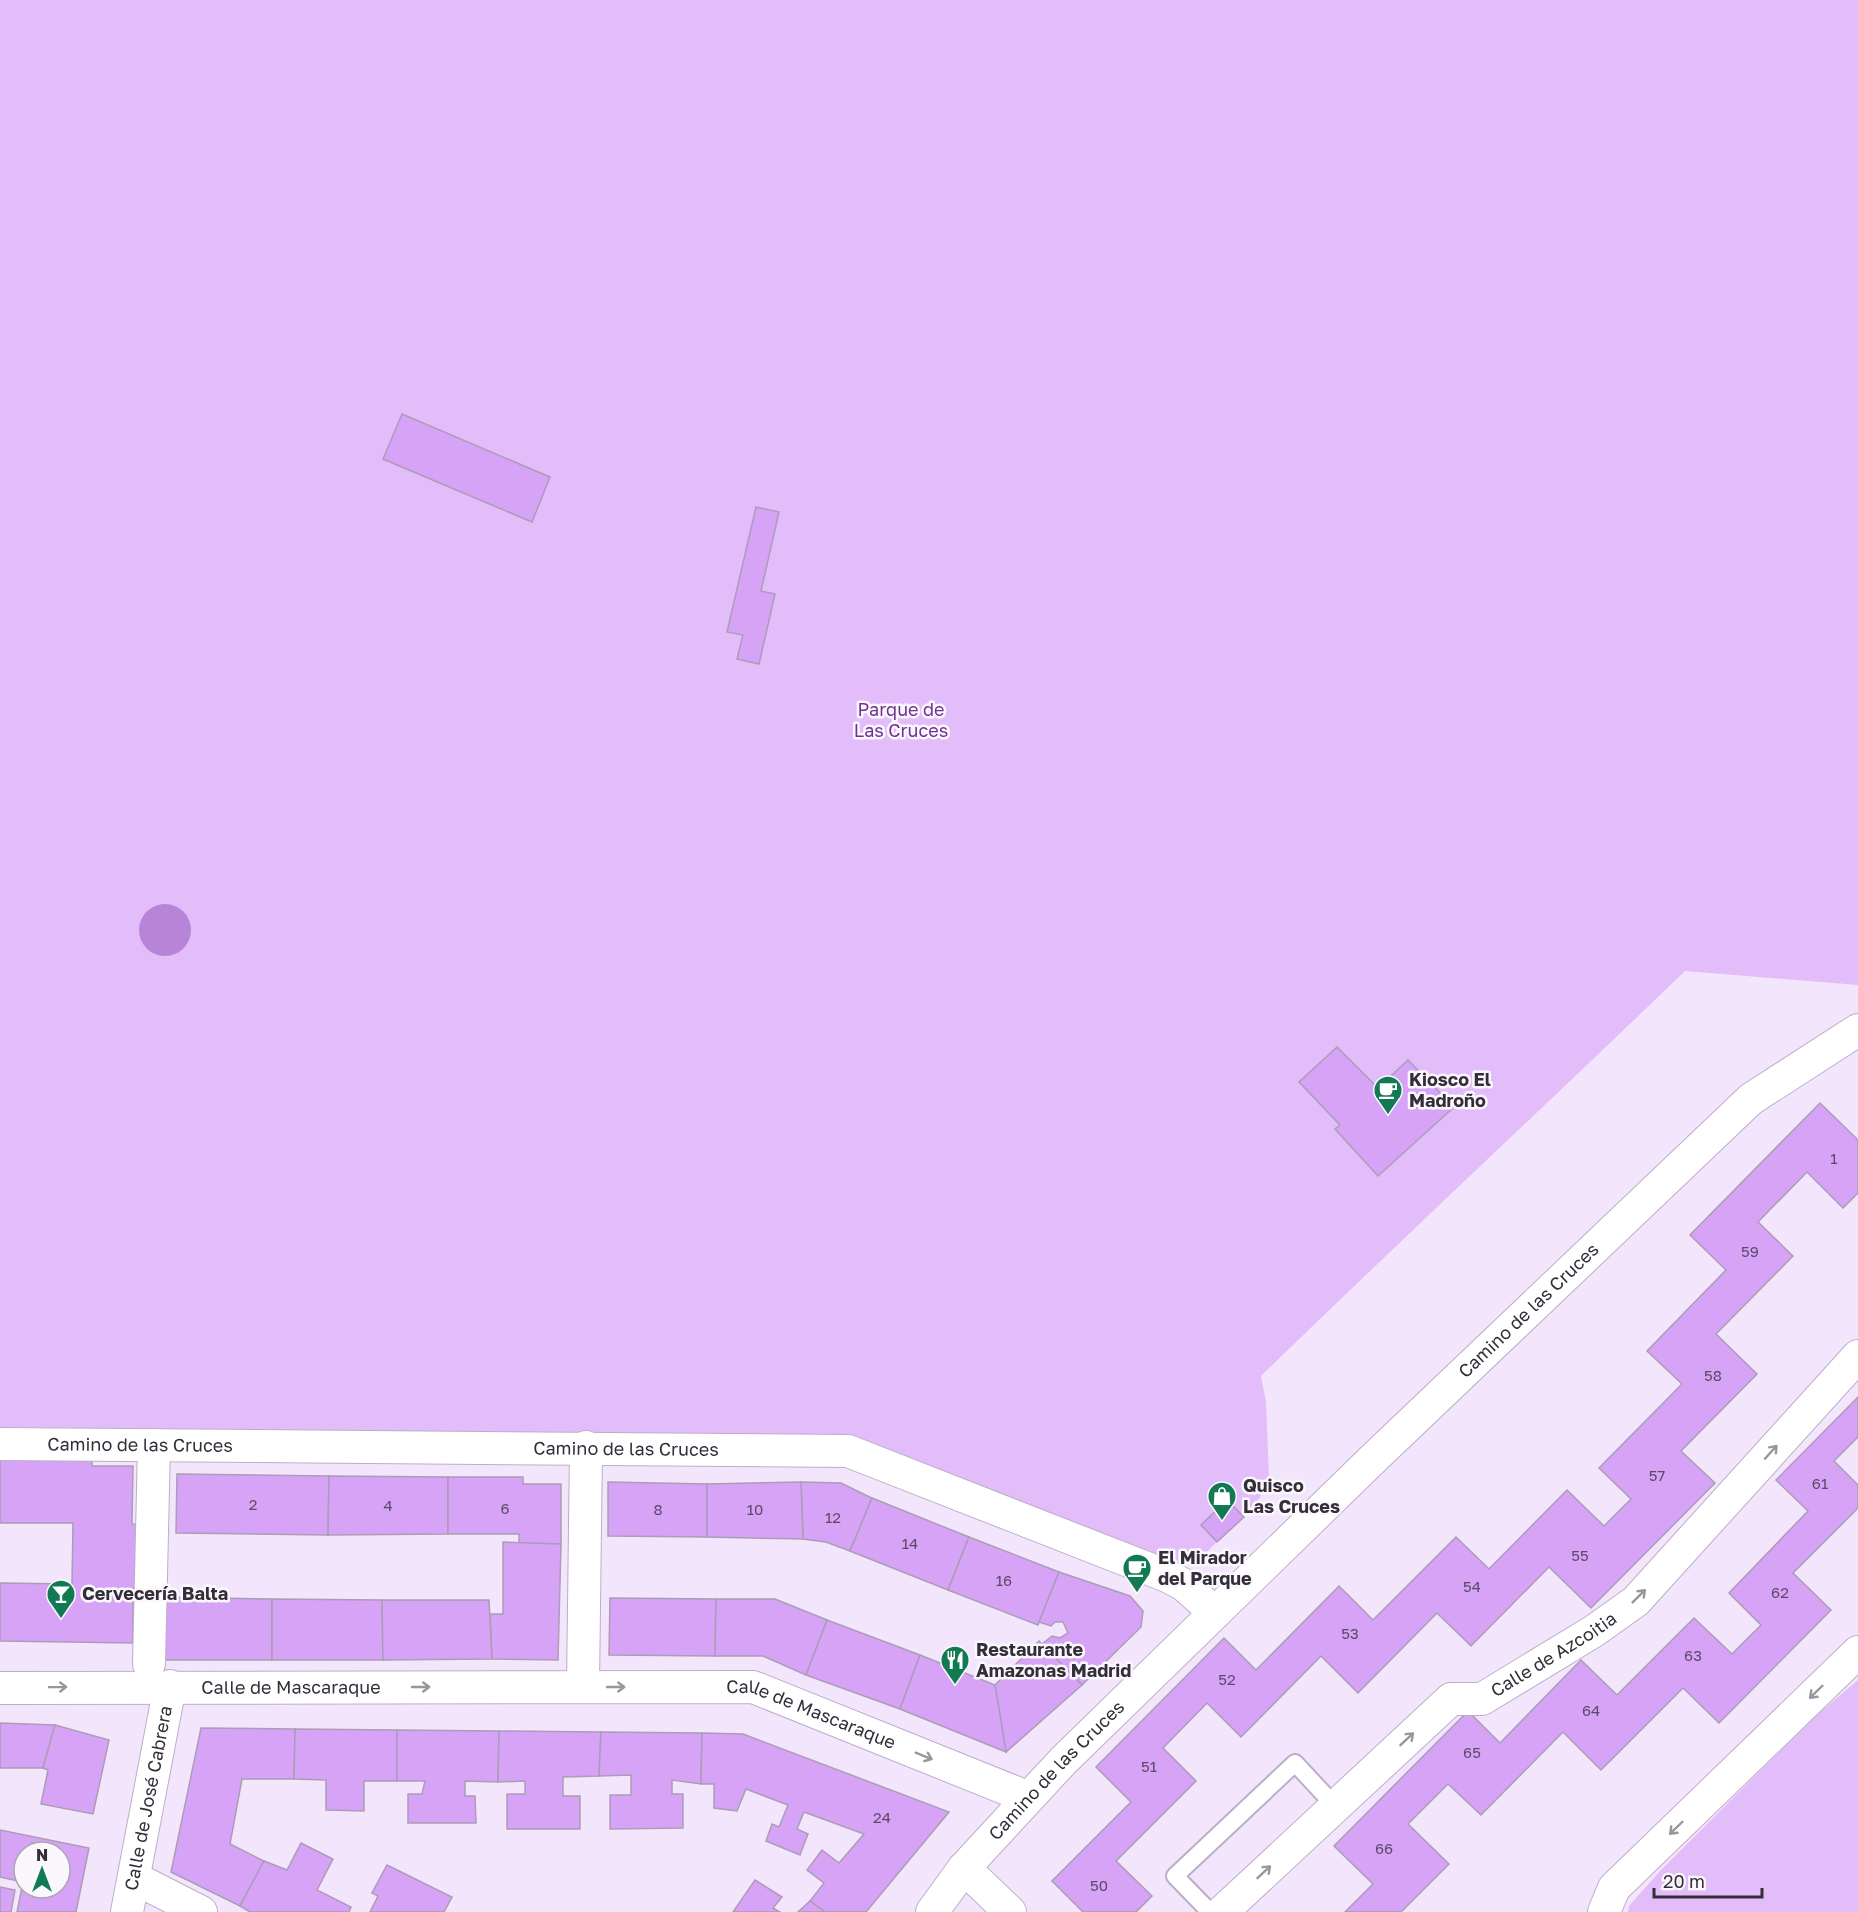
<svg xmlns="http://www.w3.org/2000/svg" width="1858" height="1912" viewBox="0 0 1858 1912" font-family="'Golos Text',sans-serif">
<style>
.green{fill:#e2bdfa}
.water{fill:#b784d7}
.building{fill:#d6a3f7;stroke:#ab9db6;stroke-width:1.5;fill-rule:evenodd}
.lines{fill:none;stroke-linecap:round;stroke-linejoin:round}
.lane-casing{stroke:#bdaec7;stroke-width:20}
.street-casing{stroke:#bdaec7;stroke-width:34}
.lane{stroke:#fff;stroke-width:16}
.street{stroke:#fff;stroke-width:32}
.oneway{stroke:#9a969c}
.labels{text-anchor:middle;stroke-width:5;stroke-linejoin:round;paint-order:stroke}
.number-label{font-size:15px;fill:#5c4b68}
.park-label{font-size:18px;fill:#703192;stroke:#fbf8fd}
.poi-label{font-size:18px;font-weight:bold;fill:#342e39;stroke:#fbf8fd;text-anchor:start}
.street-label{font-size:18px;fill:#342e39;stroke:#fbf8fd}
</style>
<rect width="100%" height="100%" fill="#f3e6fc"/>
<g class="green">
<path d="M 0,0 L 1858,0 L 1858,985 L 1685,971 C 1544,1107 1401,1240 1261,1376 L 1266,1402 L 1269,1477 L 1259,1499 L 1198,1561 L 1164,1566 L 859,1439 L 0,1427 Z"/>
<polygon points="1858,1680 1858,1912 1628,1912 1629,1906 1660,1871 1812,1719"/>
</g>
<circle class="water" cx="165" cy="930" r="26"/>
<g class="building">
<polygon points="402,414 550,477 532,522 383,459"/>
<polygon points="756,507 779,512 761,591 775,594 759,664 737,659 743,635 727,632"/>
<polygon points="1337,1047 1378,1088 1408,1060 1454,1107 1378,1176 1335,1129 1340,1125 1299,1082"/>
<polygon points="1820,1103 1858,1140 1858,1193 1843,1208 1807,1172 1758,1222 1793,1256 1716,1334 1757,1374 1681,1451 1715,1483 1591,1608 1549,1567 1471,1646 1437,1613 1358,1693 1321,1656 1241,1737 1207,1703 1163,1748 1196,1781 1116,1861 1152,1896 1136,1912 1083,1912 1052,1881 1131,1802 1096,1767 1224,1638 1256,1670 1339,1586 1373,1620 1456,1537 1489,1569 1567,1490 1604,1526 1631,1499 1599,1468 1682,1384 1647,1351 1726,1270 1690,1235"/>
<polygon points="1858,1397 1858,1437 1834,1461 1858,1485 1858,1508 1793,1573 1831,1610 1719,1723 1683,1688 1601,1770 1563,1732 1481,1815 1448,1784 1408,1824 1449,1864 1401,1912 1345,1912 1373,1884 1334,1846 1468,1711 1500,1743 1581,1660 1617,1695 1694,1618 1732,1654 1761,1625 1729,1593 1808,1511 1776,1480"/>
<polygon points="0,1457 92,1458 92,1466 133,1466 132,1524 144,1525 143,1588 133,1588 133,1643 0,1641 0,1583 72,1584 73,1523 0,1523"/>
<polygon points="177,1474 329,1476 328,1535 176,1533"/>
<polygon points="329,1476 448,1477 448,1534 328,1535"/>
<polygon points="448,1477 523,1477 523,1484 561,1484 561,1544 519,1544 519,1534 448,1534"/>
<polygon points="608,1482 707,1484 707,1537 608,1536"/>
<polygon points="801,1482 841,1483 872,1498 850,1551 826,1542 803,1539"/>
<polygon points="801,1482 803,1539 707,1537 707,1484"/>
<polygon points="872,1498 969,1537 948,1590 850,1551"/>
<polygon points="1227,1500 1244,1517 1217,1542 1201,1525"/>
<polygon points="969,1537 1059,1572 1038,1625 948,1590"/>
<polygon points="503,1542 561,1544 558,1660 492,1659 490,1614 503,1614"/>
<polygon points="1059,1572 1130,1596 1143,1611 1141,1627 1082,1685 1042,1644 1052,1636 1060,1638 1068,1633 1063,1622 1055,1622 1051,1626 1039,1622"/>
<polygon points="160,1597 272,1599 272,1660 160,1660"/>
<polygon points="610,1598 716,1599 715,1656 609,1655"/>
<polygon points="272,1599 382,1600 383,1660 272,1660"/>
<polygon points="716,1599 775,1599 827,1620 806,1675 763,1656 715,1656"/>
<polygon points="382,1600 489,1600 492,1659 383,1660"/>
<polygon points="827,1620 920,1655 900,1709 806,1675"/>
<polygon points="1039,1641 1082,1685 1006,1752 995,1685"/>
<polygon points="920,1655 995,1685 1006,1752 900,1709"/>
<polygon points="0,1723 55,1725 43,1768 0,1768"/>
<polygon points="55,1725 109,1740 93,1814 41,1804 48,1770 43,1768"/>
<polygon points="201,1728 295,1729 294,1779 242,1779 230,1844 264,1861 240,1906 171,1872"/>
<polygon points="295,1729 397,1730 397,1781 364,1781 364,1811 326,1810 326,1780 294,1779"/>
<polygon points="397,1730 499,1731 498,1782 465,1781 465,1796 475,1796 476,1823 408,1823 408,1794 422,1794 425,1781 397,1781"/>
<polygon points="499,1731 601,1732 599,1776 563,1777 563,1796 580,1796 580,1829 507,1829 507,1794 525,1794 525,1781 498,1782"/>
<polygon points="601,1732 702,1733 701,1784 672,1780 672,1794 683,1794 683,1828 610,1829 610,1795 631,1795 631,1775 599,1776"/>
<polygon points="702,1733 743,1734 949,1812 866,1912 825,1912 810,1901 824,1883 807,1870 822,1850 839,1863 864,1834 804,1812 797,1829 808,1834 800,1855 766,1841 772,1824 779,1827 788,1805 746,1789 737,1811 714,1808 714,1784 701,1784"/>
<path d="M 0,1830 L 89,1848 L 76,1912 L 17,1912 L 23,1882 L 0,1877 ZM 24,1852 L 60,1852 L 60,1888 L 24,1888 Z"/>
<polygon points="301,1843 333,1859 317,1890 351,1907 349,1912 250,1912 240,1906 264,1861 287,1870"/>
<polygon points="387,1865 452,1897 444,1912 370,1912 378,1896 372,1893"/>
<polygon points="755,1880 782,1897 773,1908 780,1912 733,1912"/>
<polygon points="0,1887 15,1890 11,1912 0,1912"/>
<polygon points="810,1901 825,1912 798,1912"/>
</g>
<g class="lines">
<g class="lane-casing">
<polyline id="lane" points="1210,1912 1175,1876 1295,1763 1335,1806"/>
</g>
<g class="street-casing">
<g id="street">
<path id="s1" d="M 0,1444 L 848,1451 L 1167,1576 L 1184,1585 L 1215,1613"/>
<polyline points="149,1664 154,1445"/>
<polyline points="583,1687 586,1447"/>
<path id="s2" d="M 0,1688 L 753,1687 L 1027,1797"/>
<polyline points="964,1868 1010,1912"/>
<polyline points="146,1884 201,1912"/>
<path id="s3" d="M 127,1912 L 170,1686"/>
<path id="s4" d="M 932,1912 L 964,1868 L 1063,1761 L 1374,1458 L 1751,1099 L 1858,1030"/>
<path id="s5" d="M 1222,1912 L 1451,1699 L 1482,1699 L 1594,1631 L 1636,1601 L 1858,1356"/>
<polyline points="1604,1912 1614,1888 1858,1652"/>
</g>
</g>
<use href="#lane" class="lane"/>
<use href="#street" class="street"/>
</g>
<defs><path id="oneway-shaft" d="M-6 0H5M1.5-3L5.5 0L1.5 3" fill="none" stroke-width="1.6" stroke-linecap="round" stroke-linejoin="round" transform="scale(1.5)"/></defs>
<g class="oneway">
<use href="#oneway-shaft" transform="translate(1771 1452) rotate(-48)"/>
<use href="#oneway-shaft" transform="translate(1639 1596) rotate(-45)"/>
<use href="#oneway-shaft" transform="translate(58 1687) rotate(-1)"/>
<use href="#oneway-shaft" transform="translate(421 1687)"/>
<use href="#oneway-shaft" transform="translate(616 1687)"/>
<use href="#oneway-shaft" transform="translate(1816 1692) rotate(136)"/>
<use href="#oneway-shaft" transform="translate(1407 1739) rotate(-43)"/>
<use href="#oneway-shaft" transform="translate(924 1756) rotate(22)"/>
<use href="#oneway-shaft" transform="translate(1676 1828) rotate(136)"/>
<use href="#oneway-shaft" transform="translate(1264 1872) rotate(-43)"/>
</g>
<defs>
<g id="cafe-pin" transform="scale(1.5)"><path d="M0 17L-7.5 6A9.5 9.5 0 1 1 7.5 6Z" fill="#127a53" stroke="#fbf8fd"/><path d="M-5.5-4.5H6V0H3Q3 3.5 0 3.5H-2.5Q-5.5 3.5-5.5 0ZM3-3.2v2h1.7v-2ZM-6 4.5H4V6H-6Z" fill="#fff"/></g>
<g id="shop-pin" transform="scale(1.5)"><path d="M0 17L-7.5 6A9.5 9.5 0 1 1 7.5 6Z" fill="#127a53" stroke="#fbf8fd"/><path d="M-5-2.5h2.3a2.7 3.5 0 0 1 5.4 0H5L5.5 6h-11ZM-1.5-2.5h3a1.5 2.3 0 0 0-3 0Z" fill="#fff"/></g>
<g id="bar-pin" transform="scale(1.5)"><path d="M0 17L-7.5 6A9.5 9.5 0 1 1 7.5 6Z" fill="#127a53" stroke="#fbf8fd"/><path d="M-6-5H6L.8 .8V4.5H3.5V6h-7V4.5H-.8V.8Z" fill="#fff"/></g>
<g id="restaurant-pin" transform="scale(1.5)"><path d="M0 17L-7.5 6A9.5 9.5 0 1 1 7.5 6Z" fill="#127a53" stroke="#fbf8fd"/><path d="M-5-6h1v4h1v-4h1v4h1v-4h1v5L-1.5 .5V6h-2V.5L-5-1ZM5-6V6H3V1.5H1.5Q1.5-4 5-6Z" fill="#fff"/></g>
</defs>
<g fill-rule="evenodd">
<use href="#cafe-pin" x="1388" y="1090"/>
<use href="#shop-pin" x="1222" y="1496"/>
<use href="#cafe-pin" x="1137" y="1568"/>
<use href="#bar-pin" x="61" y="1594"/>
<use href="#restaurant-pin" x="955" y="1660"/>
</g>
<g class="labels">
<g class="number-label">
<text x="1834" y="1164">1</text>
<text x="1750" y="1257">59</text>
<text x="1713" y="1381">58</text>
<text x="1657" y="1481">57</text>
<text x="1820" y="1489">61</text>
<text x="253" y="1510">2</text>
<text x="388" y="1511">4</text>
<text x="505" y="1514">6</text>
<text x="658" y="1515">8</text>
<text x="755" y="1515">10</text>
<text x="833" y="1523">12</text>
<text x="910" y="1549">14</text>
<text x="1580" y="1561">55</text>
<text x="1004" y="1586">16</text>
<text x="1472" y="1592">54</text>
<text x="1780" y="1598">62</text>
<text x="1350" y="1639">53</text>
<text x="1693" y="1661">63</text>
<text x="1227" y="1685">52</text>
<text x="1591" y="1716">64</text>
<text x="1472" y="1758">65</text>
<text x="1149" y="1772">51</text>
<text x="882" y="1823">24</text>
<text x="1384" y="1854">66</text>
<text x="1099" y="1891">50</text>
</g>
<g class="park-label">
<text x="901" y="716">Parque de<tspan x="901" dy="21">Las Cruces</tspan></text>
</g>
<g class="poi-label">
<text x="1409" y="1086">Kiosco El<tspan x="1409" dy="21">Madroño</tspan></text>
<text x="1243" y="1492">Quisco<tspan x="1243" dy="21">Las Cruces</tspan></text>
<text x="1158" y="1564">El Mirador<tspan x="1158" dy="21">del Parque</tspan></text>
<text x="82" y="1600">Cervecería Balta</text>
<text x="976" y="1656">Restaurante<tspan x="976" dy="21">Amazonas Madrid</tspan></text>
</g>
<g class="street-label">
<text dy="6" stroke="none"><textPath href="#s4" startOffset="848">Camino de las Cruces</textPath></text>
<text dy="6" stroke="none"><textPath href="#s1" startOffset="140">Camino de las Cruces</textPath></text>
<text dy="6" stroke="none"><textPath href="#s1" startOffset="626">Camino de las Cruces</textPath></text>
<text dy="6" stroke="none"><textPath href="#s5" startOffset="428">Calle de Azcoitia</textPath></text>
<text dy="6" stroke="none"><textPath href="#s2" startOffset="291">Calle de Mascaraque</textPath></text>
<text dy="6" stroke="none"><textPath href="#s2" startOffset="816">Calle de Mascaraque</textPath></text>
<text dy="6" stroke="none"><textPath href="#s4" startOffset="189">Camino de las Cruces</textPath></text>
<text dy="6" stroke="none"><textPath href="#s3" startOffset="116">Calle de José Cabrera</textPath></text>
</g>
</g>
<g transform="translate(42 1870)"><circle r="28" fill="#fbf8fd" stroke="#aba7af" stroke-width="1.5"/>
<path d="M0-4.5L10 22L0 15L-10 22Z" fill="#127a53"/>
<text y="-9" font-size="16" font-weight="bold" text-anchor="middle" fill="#342e39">N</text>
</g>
<path d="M1654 1888v9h108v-9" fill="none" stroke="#342e39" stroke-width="3"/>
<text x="1663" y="1888" font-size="18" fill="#342e39" stroke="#fbf8fd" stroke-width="4.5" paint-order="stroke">20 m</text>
</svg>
